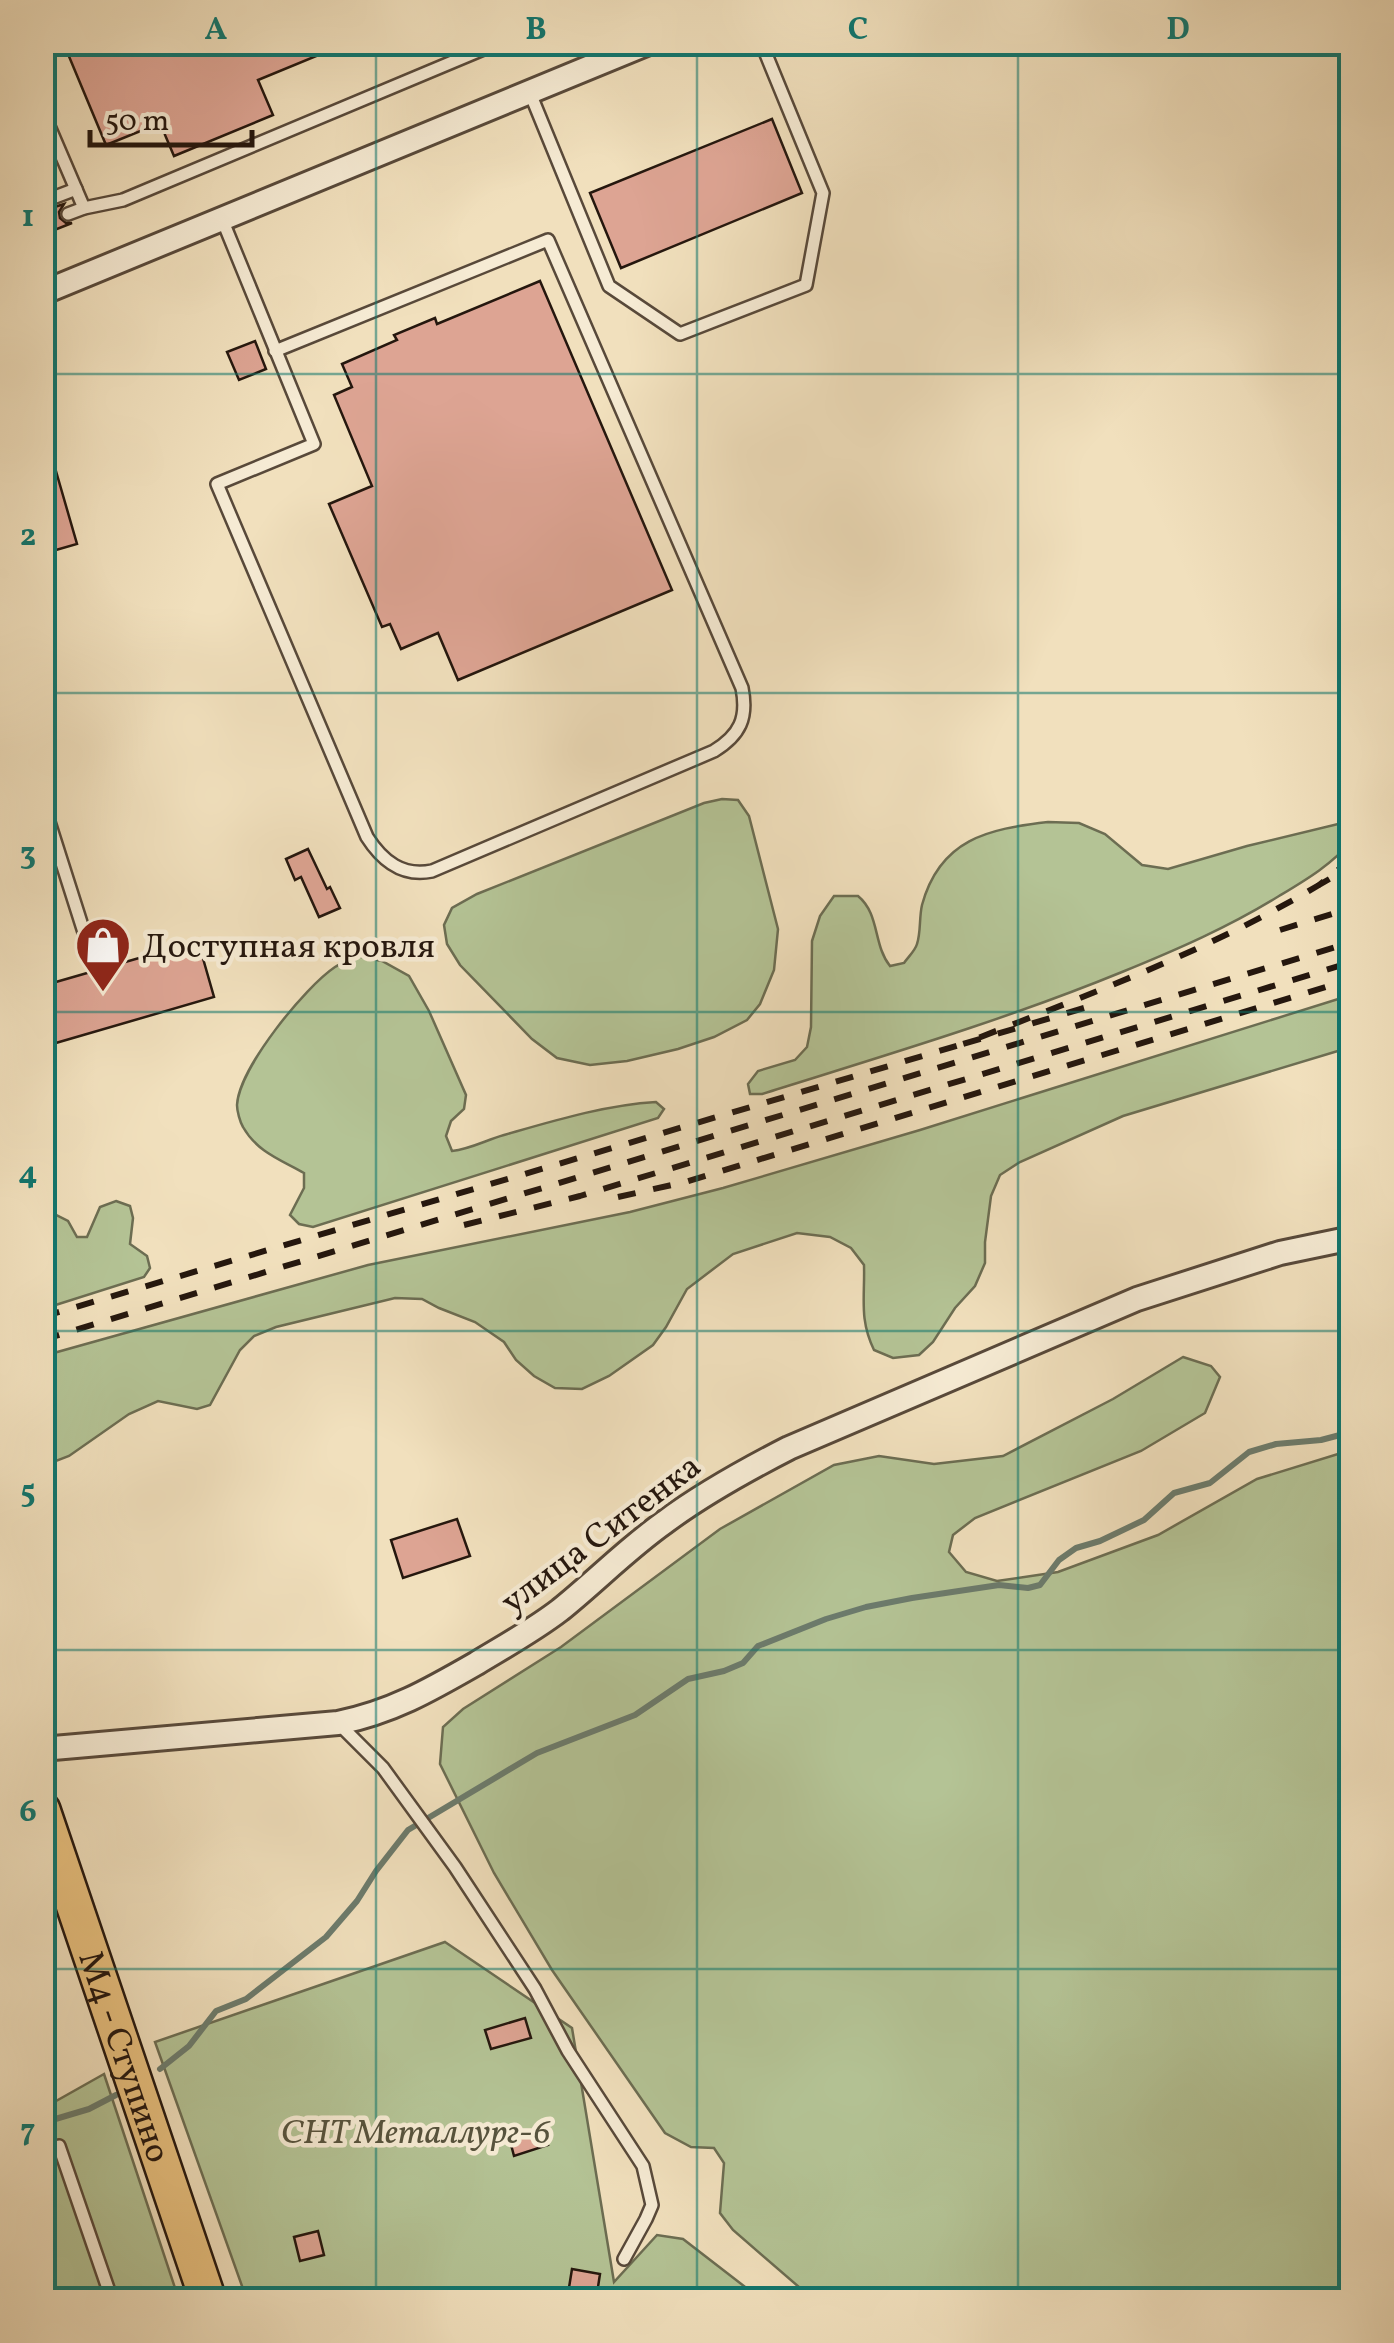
<svg xmlns="http://www.w3.org/2000/svg" width="1394" height="2343" viewBox="0 0 1394 2343" font-family="Vollkorn,serif">
<style>
.green{fill:#b4c395;stroke:#6c6d52;stroke-width:2.5}
.lines{fill:none;stroke-linecap:round;stroke-linejoin:round}
.stream{stroke:#6c7b6c;stroke-width:6}
.building{fill:#dda493;stroke:#25170e;stroke-width:2.5}
.lane-casing{stroke:#58493a;stroke-width:16}
.street-casing{stroke:#58493a;stroke-width:28}
.primary-casing{stroke:#25170e;stroke-width:40}
.lane{stroke:#f6ebd4;stroke-width:11}
.street{stroke:#f6ebd4;stroke-width:22}
.primary{stroke:#e8c07e;stroke-width:35}
.rail{stroke:#25170e;stroke-width:6;stroke-dasharray:18 18;stroke-linecap:butt}
.grid{fill:none;stroke:#0f766e;stroke-width:2.5;stroke-opacity:0.55}
.labels{text-anchor:middle;stroke-width:9;stroke-linejoin:round;paint-order:stroke}
.poi-label{font-size:35px;fill:#25170e;stroke:#f6ebd4;text-anchor:start}
.street-label{font-size:35px;fill:#25170e;stroke:#f6ebd4}
.park-label{font-size:35px;font-style:italic;fill:#57533d;stroke:#f6ebd4}
.neatline{fill:none;stroke:#0f766e;stroke-width:4}
.grid-label{font-size:32px;text-anchor:middle;font-weight:bold;fill:#0f766e}
</style>
<rect width="100%" height="100%" fill="#f1e0bd"/>
<filter id="stains"><feTurbulence type="fractalNoise" baseFrequency=".002" numOctaves="4"/><feColorMatrix values="0 0 0 0 .2 0 0 0 0 .09 0 0 0 0 .02 0 0 0 .5 -.17"/></filter>
<radialGradient id="worn" r=".72"><stop offset=".6" stop-color="#630" stop-opacity="0"/><stop offset="1" stop-color="#630" stop-opacity=".3"/></radialGradient>
<g class="green">
<polygon points="722,799 738,800 749,816 778,929 774,970 760,1004 747,1020 714,1037 678,1049 627,1061 590,1065 557,1058 532,1039 460,965 447,944 444,925 452,908 477,894 704,803"/>
<path d="M 1048,822 L 1079,823 L 1105,834 L 1142,865 L 1168,869 L 1247,846 L 1338,824 L 1349,826 L 1351,841 C 1333,864 1304,881 1279,896 C 1229,927 1176,950 1122,972 C 1005,1020 883,1056 762,1094 L 750,1094 L 748,1084 L 758,1071 L 795,1060 L 807,1047 L 811,1027 L 812,941 L 820,916 L 834,896 L 858,896 C 880,914 873,945 890,966 L 904,963 C 908,957 915,951 917,944 C 921,932 919,918 922,905 C 940,839 988,829 1048,822 Z"/>
<path d="M 356,956 L 382,961 L 409,976 L 429,1011 L 466,1095 L 464,1109 L 451,1121 L 446,1136 L 452,1151 C 471,1149 486,1140 504,1135 C 553,1121 605,1105 656,1102 L 664,1109 L 658,1118 L 313,1227 L 299,1224 L 290,1215 L 304,1188 L 304,1173 C 281,1160 257,1152 243,1127 C 240,1122 237,1111 237,1105 C 239,1068 305,987 335,967 C 341,963 349,960 356,956 Z"/>
<path d="M 1351,995 L 1351,1047 L 1123,1116 L 1020,1162 L 1000,1175 L 991,1196 L 985,1242 L 985,1263 L 975,1286 L 955,1308 L 933,1342 L 919,1355 L 893,1358 L 874,1350 C 859,1319 865,1298 864,1265 L 851,1248 L 830,1237 L 797,1233 L 733,1254 L 687,1289 L 666,1327 L 653,1345 L 609,1376 L 582,1389 L 555,1388 L 534,1376 L 516,1360 L 504,1342 L 475,1322 L 439,1308 L 422,1299 L 395,1298 L 276,1327 L 254,1336 L 240,1350 L 210,1405 L 197,1409 L 158,1401 L 129,1414 L 69,1456 L 43,1466 L 43,1356 L 368,1265 L 630,1212 L 723,1188 L 920,1130 Z"/>
<polygon points="116,1201 130,1206 133,1218 130,1244 147,1256 150,1268 144,1277 43,1309 43,1219 54,1214 68,1221 77,1237 87,1237 100,1207"/>
<polygon points="1183,1357 1211,1366 1220,1377 1205,1413 1141,1451 975,1518 953,1535 949,1552 966,1572 997,1581 1058,1572 1158,1535 1257,1479 1351,1450 1351,2300 814,2300 733,2230 720,2213 724,2163 714,2148 691,2147 665,2133 552,1970 494,1873 440,1764 443,1727 463,1709 561,1647 720,1529 834,1465 879,1456 934,1464 1003,1456 1113,1399"/>
<polygon points="445,1942 572,2028 614,2282 657,2235 683,2239 762,2300 247,2300 155,2042"/>
<polygon points="104,2074 179,2300 43,2300 42,2109"/>
</g>
<g class="lines">
<g class="stream">
<polyline points="160,2069 189,2046 216,2011 246,1999 326,1937 357,1901 376,1871 408,1830 537,1753 635,1715 688,1679 724,1671 743,1663 758,1646 826,1619 866,1607 912,1598 999,1585 1028,1588 1040,1585 1059,1560 1076,1548 1100,1541 1144,1520 1174,1493 1210,1483 1249,1452 1276,1444 1321,1440 1340,1435 1352,1425"/>
<polyline points="42,2123 89,2109 116,2095"/>
</g>
</g>
<g class="building">
<polygon points="63,42 348,42 348,43 258,80 273,115 174,156 160,123 106,145"/>
<polygon points="772,119 802,193 621,268 590,193"/>
<polygon points="64,204 59,212 60,218 66,223 72,223 42,235 42,211"/>
<polygon points="540,281 672,590 458,680 438,633 401,649 390,624 382,627 329,504 372,486 334,395 352,387 342,364 397,340 394,335 435,318 437,324"/>
<polygon points="255,341 266,369 239,380 227,352"/>
<polygon points="47,440 77,544 42,554 42,441"/>
<polygon points="308,849 327,889 330,887 340,908 319,917 301,877 295,880 286,859"/>
<polygon points="198,941 214,997 42,1047 42,986"/>
<polygon points="457,1519 470,1556 403,1578 391,1540"/>
<polygon points="525,2018 531,2038 491,2049 485,2030"/>
<polygon points="542,2127 548,2145 514,2156 509,2137"/>
<polygon points="318,2231 324,2255 300,2261 294,2237"/>
<polygon points="572,2269 600,2274 596,2300 567,2300"/>
</g>
<g class="lines">
<g class="lane-casing">
<g id="lane">
<polyline points="530,93 609,286 680,334 806,285 823,193 761,42"/>
<polyline points="42,110 84,208"/>
<polyline points="42,202 76,189"/>
<polyline points="68,214 84,208 123,200 500,42"/>
<path d="M 222,219 L 314,444 L 217,484 L 367,837 C 383,862 403,877 432,871 L 714,751 C 740,735 748,718 742,688 L 548,240 L 275,351"/>
<polyline points="42,800 90,951"/>
<polyline points="338,1723 383,1768 455,1867 535,1989 568,2051 643,2166 652,2205 646,2219 624,2259"/>
<polyline points="42,2150 59,2146 112,2300"/>
</g>
</g>
<g class="street-casing">
<g id="street">
<polyline points="42,293 651,42"/>
<path d="M 42,1749 L 338,1723 C 392,1712 430,1690 477,1663 C 505,1646 534,1630 560,1610 C 596,1581 628,1548 665,1522 C 704,1493 746,1470 789,1448 L 1137,1299 L 1280,1253 L 1352,1238"/>
</g>
</g>
<g class="primary-casing">
<g id="primary">
<path id="s1" d="M 42,1810 L 208,2300"/>
</g>
</g>
<use href="#lane" class="lane"/>
<use href="#street" class="street"/>
<use href="#primary" class="primary"/>
<g class="rail">
<polyline points="1352,859 1319,885 1352,866"/>
<polyline points="1280,930 1352,908"/>
<path d="M 1084,1008 L 963,1044 C 1084,996 1207,952 1319,885"/>
<polyline points="618,1197 685,1182 1352,979"/>
<polyline points="464,1225 580,1196 1352,962"/>
<polyline points="42,1317 963,1044"/>
<polyline points="42,1340 1352,942"/>
</g>
</g>
<path class="grid" d="M 376,42 L 376,2300M 697,42 L 697,2300M 1018,42 L 1018,2300M 42,374 L 1352,374M 42,693 L 1352,693M 42,1012 L 1352,1012M 42,1331 L 1352,1331M 42,1650 L 1352,1650M 42,1969 L 1352,1969"/>
<defs>
<g id="shop-pin" transform="scale(2.875)"><path d="M0 17L-7.5 6A9.5 9.5 0 1 1 7.5 6Z" fill="#8f2418" stroke="#f6ebd4"/><path d="M-5-2.5h2.3a2.7 3.5 0 0 1 5.4 0H5L5.5 6h-11ZM-1.5-2.5h3a1.5 2.3 0 0 0-3 0Z" fill="#fff"/></g>
</defs>
<g fill-rule="evenodd">
<use href="#shop-pin" x="103" y="945"/>
</g>
<g class="labels">
<g class="poi-label">
<text x="142" y="957">Доступная кровля</text>
</g>
<g class="street-label">
<text transform="translate(600 1533) rotate(-37)" y="12">улица Ситенка</text>
<text dy="12" stroke="none"><textPath href="#s1" startOffset="260">М4 - Ступино</textPath></text>
</g>
<g class="park-label">
<text x="416" y="2143">СНТ Металлург-6</text>
</g>
</g>
<rect width="1394" height="2343" fill="none" stroke="#f1e0bd" stroke-width="110"/>
<path d="M90 130v15h162v-15" fill="none" stroke="#25170e" stroke-width="5"/>
<text x="105" y="130" font-size="30" fill="#25170e" stroke="#f6ebd4" stroke-width="8" paint-order="stroke">50 m</text>
<rect x="55" y="55" width="1284" height="2233" class="neatline"/>
<g class="grid-label">
<text x="216" y="39">A</text>
<text x="536" y="39">B</text>
<text x="858" y="39">C</text>
<text x="1178" y="39">D</text>
<text x="28" y="226">1</text>
<text x="28" y="545">2</text>
<text x="28" y="864">3</text>
<text x="28" y="1183">4</text>
<text x="28" y="1502">5</text>
<text x="28" y="1821">6</text>
<text x="28" y="2140">7</text>
</g>
<rect width="100%" height="100%" filter="url(#stains)"/>
<rect width="100%" height="100%" fill="url(#worn)"/>
</svg>
